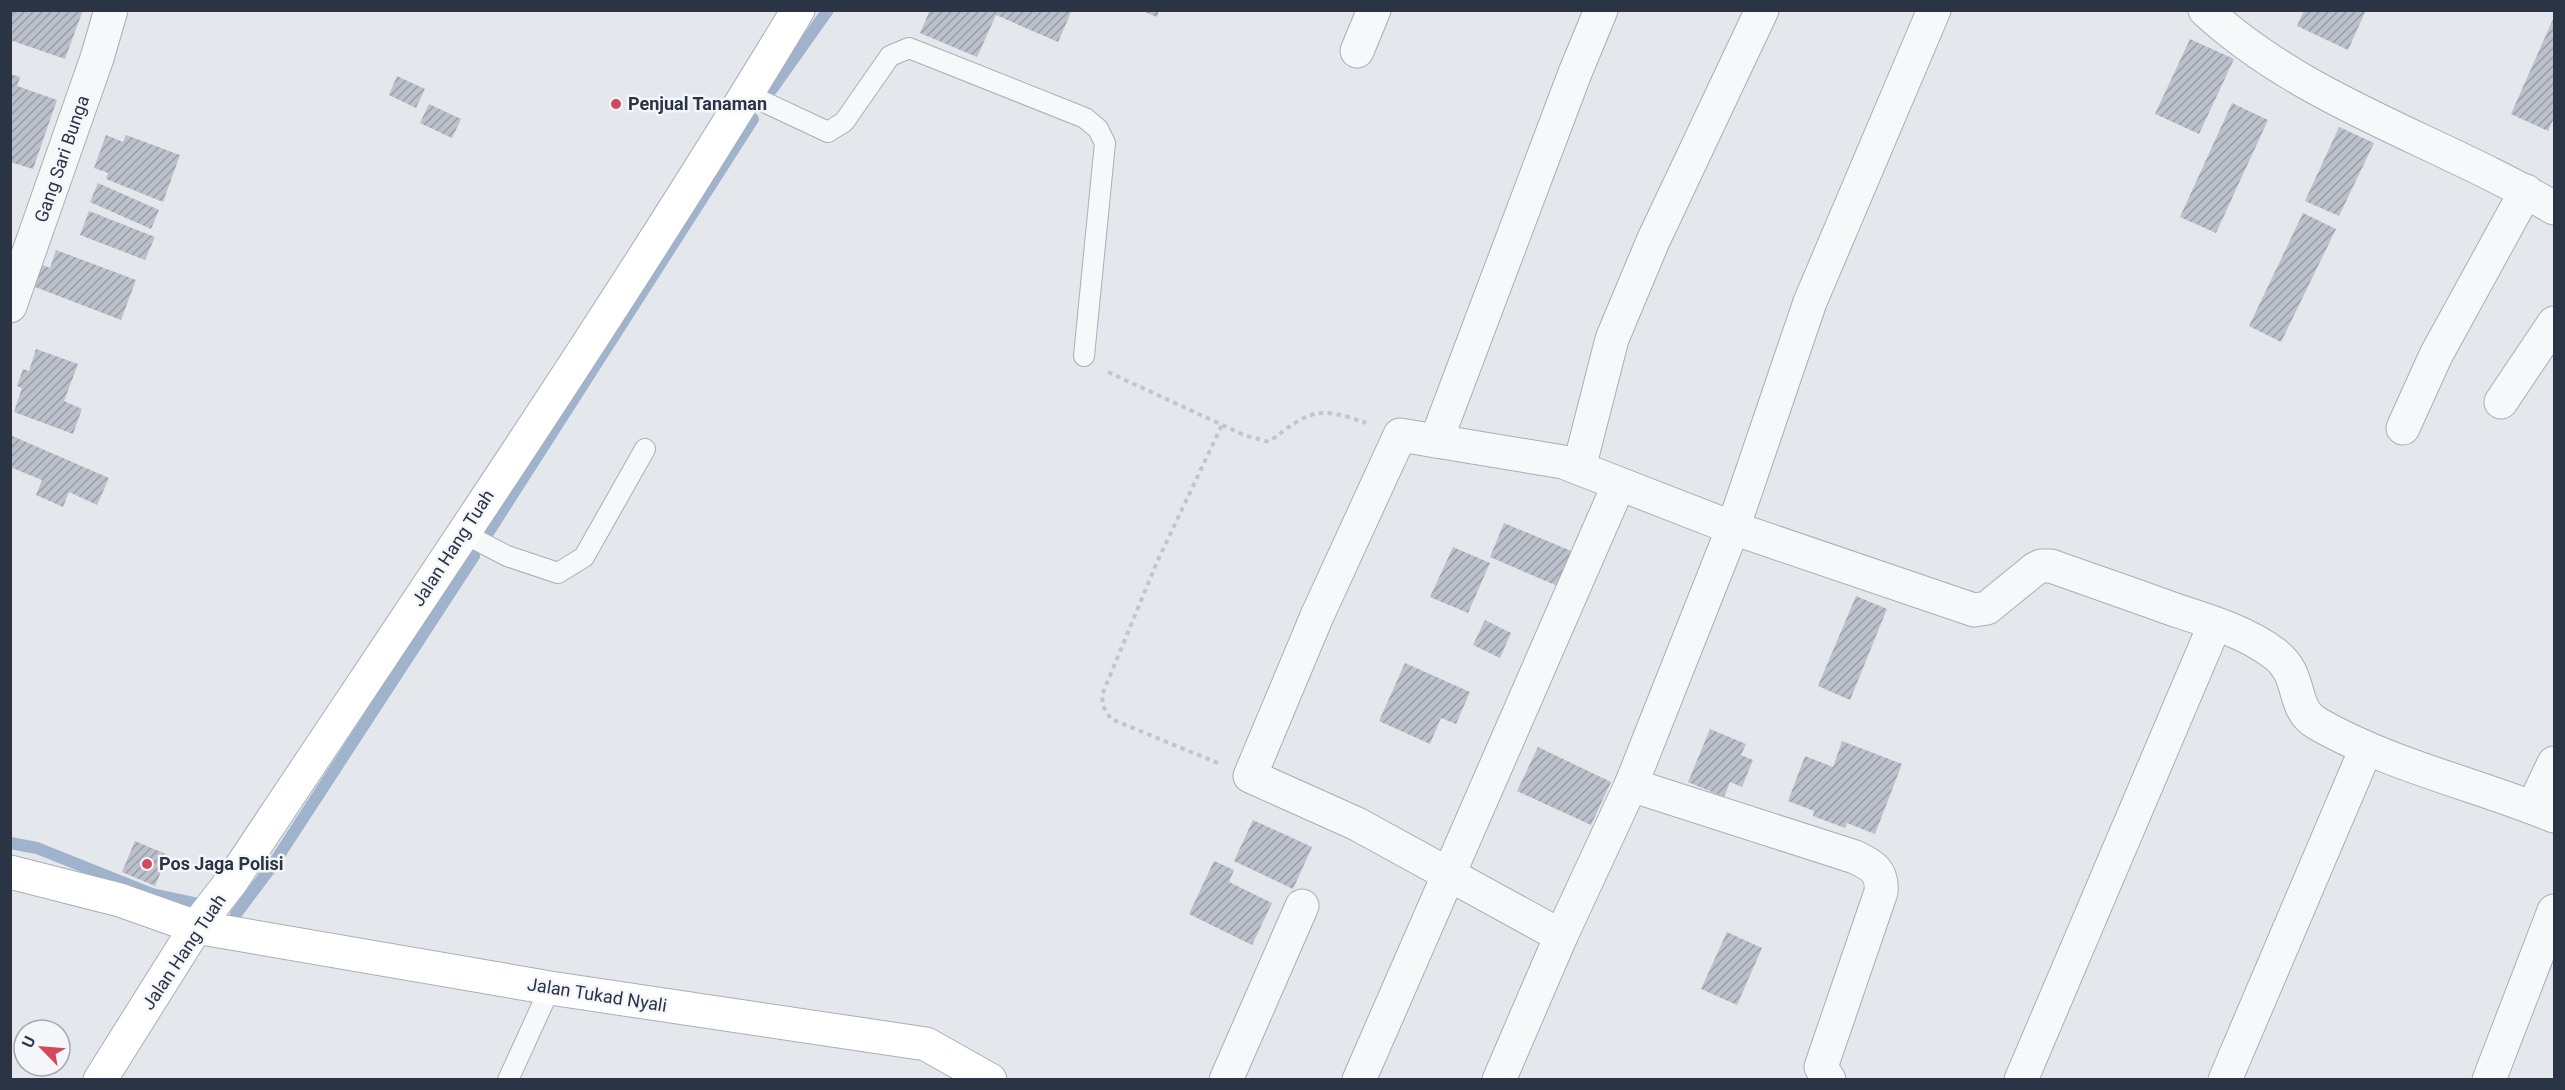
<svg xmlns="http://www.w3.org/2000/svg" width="2565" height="1090" viewBox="0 0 2565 1090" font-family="Roboto,sans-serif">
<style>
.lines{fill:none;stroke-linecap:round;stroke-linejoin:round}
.stream{stroke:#9fb4cc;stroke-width:12}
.building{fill:url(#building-hatch)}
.lane-casing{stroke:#a9aeb7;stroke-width:22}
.street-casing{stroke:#a9aeb7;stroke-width:35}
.secondary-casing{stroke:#a9aeb7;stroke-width:35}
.path{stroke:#c2c5cb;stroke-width:4;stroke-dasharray:4.5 4.5;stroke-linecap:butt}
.lane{stroke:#f7f8fa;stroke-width:20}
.street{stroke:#f7f8fa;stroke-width:33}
.secondary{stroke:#fff;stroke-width:33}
.poi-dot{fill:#d1495b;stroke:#f4f6f9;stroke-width:2}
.labels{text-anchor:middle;stroke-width:5;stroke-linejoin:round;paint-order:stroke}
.poi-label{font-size:18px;font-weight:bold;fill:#2b3445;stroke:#f4f6f9;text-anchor:start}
.street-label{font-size:18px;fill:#2b3445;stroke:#f4f6f9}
</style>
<defs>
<pattern id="building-hatch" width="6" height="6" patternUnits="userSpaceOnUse" patternTransform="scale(1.5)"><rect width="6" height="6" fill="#bbc0ca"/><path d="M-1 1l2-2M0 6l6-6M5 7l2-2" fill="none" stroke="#989da6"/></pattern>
</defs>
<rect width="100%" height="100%" fill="#e4e7ec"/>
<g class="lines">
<g class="stream">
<polyline points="772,89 828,10"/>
<polyline points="486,536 753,119"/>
<polyline points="10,843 37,848 152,894 199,904"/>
<polyline points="236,914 272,866 474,556"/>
</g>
</g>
<g class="building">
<polygon points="10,10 83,10 65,59 10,40"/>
<polygon points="930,10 1072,10 1058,42 996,15 977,57 920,33"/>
<polygon points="1140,10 1159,10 1157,17"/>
<polygon points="2304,10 2366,10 2348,50 2297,26"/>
<polygon points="2554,17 2554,118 2548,131 2511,114"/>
<polygon points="2190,39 2234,59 2199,134 2155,114"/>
<polygon points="10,74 20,77 17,86 57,100 33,169 10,162"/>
<polygon points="397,76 425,89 416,108 389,95"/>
<polygon points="2232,103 2268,120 2216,233 2180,217"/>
<polygon points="429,104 461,119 452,138 420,123"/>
<polygon points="2339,127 2374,143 2339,216 2305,201"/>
<polygon points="106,135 123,142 126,135 180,155 163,202 106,179 108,173 94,168"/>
<polygon points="98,183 159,210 151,229 90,202"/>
<polygon points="89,211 155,237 145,260 80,235"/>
<polygon points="2303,213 2336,229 2281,342 2249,326"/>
<polygon points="56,250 136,280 121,320 30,285 38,263 50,268"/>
<polygon points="36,349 78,364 64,401 82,409 73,434 14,412 22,388 17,386 23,369 29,371"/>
<polygon points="10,435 109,478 97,505 69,492 63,507 36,495 42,480 10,467"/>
<polygon points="1504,523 1576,553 1562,588 1490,557"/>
<polygon points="1453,547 1490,563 1468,613 1430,597"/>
<polygon points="1856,596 1887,609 1850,700 1818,686"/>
<polygon points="1485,620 1511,633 1500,658 1473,645"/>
<polygon points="1405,663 1470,692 1456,724 1441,718 1430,744 1379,721"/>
<polygon points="1710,729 1746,744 1741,755 1753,760 1742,787 1730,782 1724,797 1688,782"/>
<polygon points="1842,741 1902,764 1875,834 1847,823 1845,828 1813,816 1814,811 1788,801 1805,756 1833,767"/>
<polygon points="1538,747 1611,782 1591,825 1517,791"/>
<polygon points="1253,820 1312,847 1293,889 1234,861"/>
<polygon points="135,841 168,855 155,886 122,872"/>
<polygon points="1214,861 1234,870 1229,882 1272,903 1252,945 1189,914"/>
<polygon points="1727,932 1762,948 1737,1005 1701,989"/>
</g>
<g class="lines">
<g class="lane-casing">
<g id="lane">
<polyline points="747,94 828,132 844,122 890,56 909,48 1085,118 1098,129 1105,143 1084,356"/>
<polyline points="463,533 507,556 558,573 584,557 645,449"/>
<polyline points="508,1080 550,988"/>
</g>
</g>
<g class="street-casing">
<g id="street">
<path d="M 2205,10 C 2305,102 2439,140 2554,208"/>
<polyline points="1357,51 1374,10"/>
<polyline points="10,306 97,58 111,10"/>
<polyline points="2501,402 2554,323"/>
<polyline points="2403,428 2436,355 2526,191"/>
<polyline points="1436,441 1575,73 1601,10"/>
<polyline points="1579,468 1612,339 1653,241 1762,10"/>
<path d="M 1631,785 L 1855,857 C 1872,865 1883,871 1881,892 L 1821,1067 L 1829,1080"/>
<polyline points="2533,807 2554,763"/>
<path d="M 1561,936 L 1357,824 L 1250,776 L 1317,616 L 1400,435 L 1563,462 L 1733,528 L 1974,610 L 1987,608 L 2035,569 L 2041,566 L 2051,566 C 2093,581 2134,595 2175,610 C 2209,621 2246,632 2275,654 C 2304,676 2290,709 2318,724 C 2392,766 2476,784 2554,816"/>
<polyline points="1226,1080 1302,906"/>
<polyline points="1359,1080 1619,484"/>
<polyline points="1499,1080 1561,936 1631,785 1733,528 1810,302 1934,10"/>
<polyline points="2021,1080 2215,624"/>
<polyline points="2225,1080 2366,749"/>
<polyline points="2489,1080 2554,911"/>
</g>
</g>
<g class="secondary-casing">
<g id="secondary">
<polyline points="10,872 120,900 196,927 550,988 926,1044 990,1080"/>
<path d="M 100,1080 L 196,927 L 231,882 C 423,593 619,307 798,10"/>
</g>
</g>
<g class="path">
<path d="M 1108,372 L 1244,435 L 1269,442 C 1309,411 1317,405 1366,423"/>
<polyline points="1218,763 1111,719 1103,706 1102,695 1157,562 1222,425"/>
</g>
<use href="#lane" class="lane"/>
<use href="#street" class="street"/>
<use href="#secondary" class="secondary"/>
</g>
<g class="poi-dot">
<circle cx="616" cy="104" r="6"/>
<circle cx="147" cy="864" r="6"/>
</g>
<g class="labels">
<g class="poi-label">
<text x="628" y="110">Penjual Tanaman</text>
<text x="159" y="870">Pos Jaga Polisi</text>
</g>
<g class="street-label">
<text transform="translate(62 159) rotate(-71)" y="6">Gang Sari Bunga</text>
<text transform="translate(453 548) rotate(-57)" y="6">Jalan Hang Tuah</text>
<text transform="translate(184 952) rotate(-56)" y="6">Jalan Hang Tuah</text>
<text transform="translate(597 995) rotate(9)" y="6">Jalan Tukad Nyali</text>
</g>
</g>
<rect width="2565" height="1090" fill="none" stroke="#2b3445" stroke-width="24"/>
<g transform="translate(42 1048) rotate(295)"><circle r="28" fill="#f4f6f9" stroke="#a4a8b1" stroke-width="1.5"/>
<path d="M0-4.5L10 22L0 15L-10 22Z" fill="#d1495b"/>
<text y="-9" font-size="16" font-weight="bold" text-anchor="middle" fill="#2b3445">U</text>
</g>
</svg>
